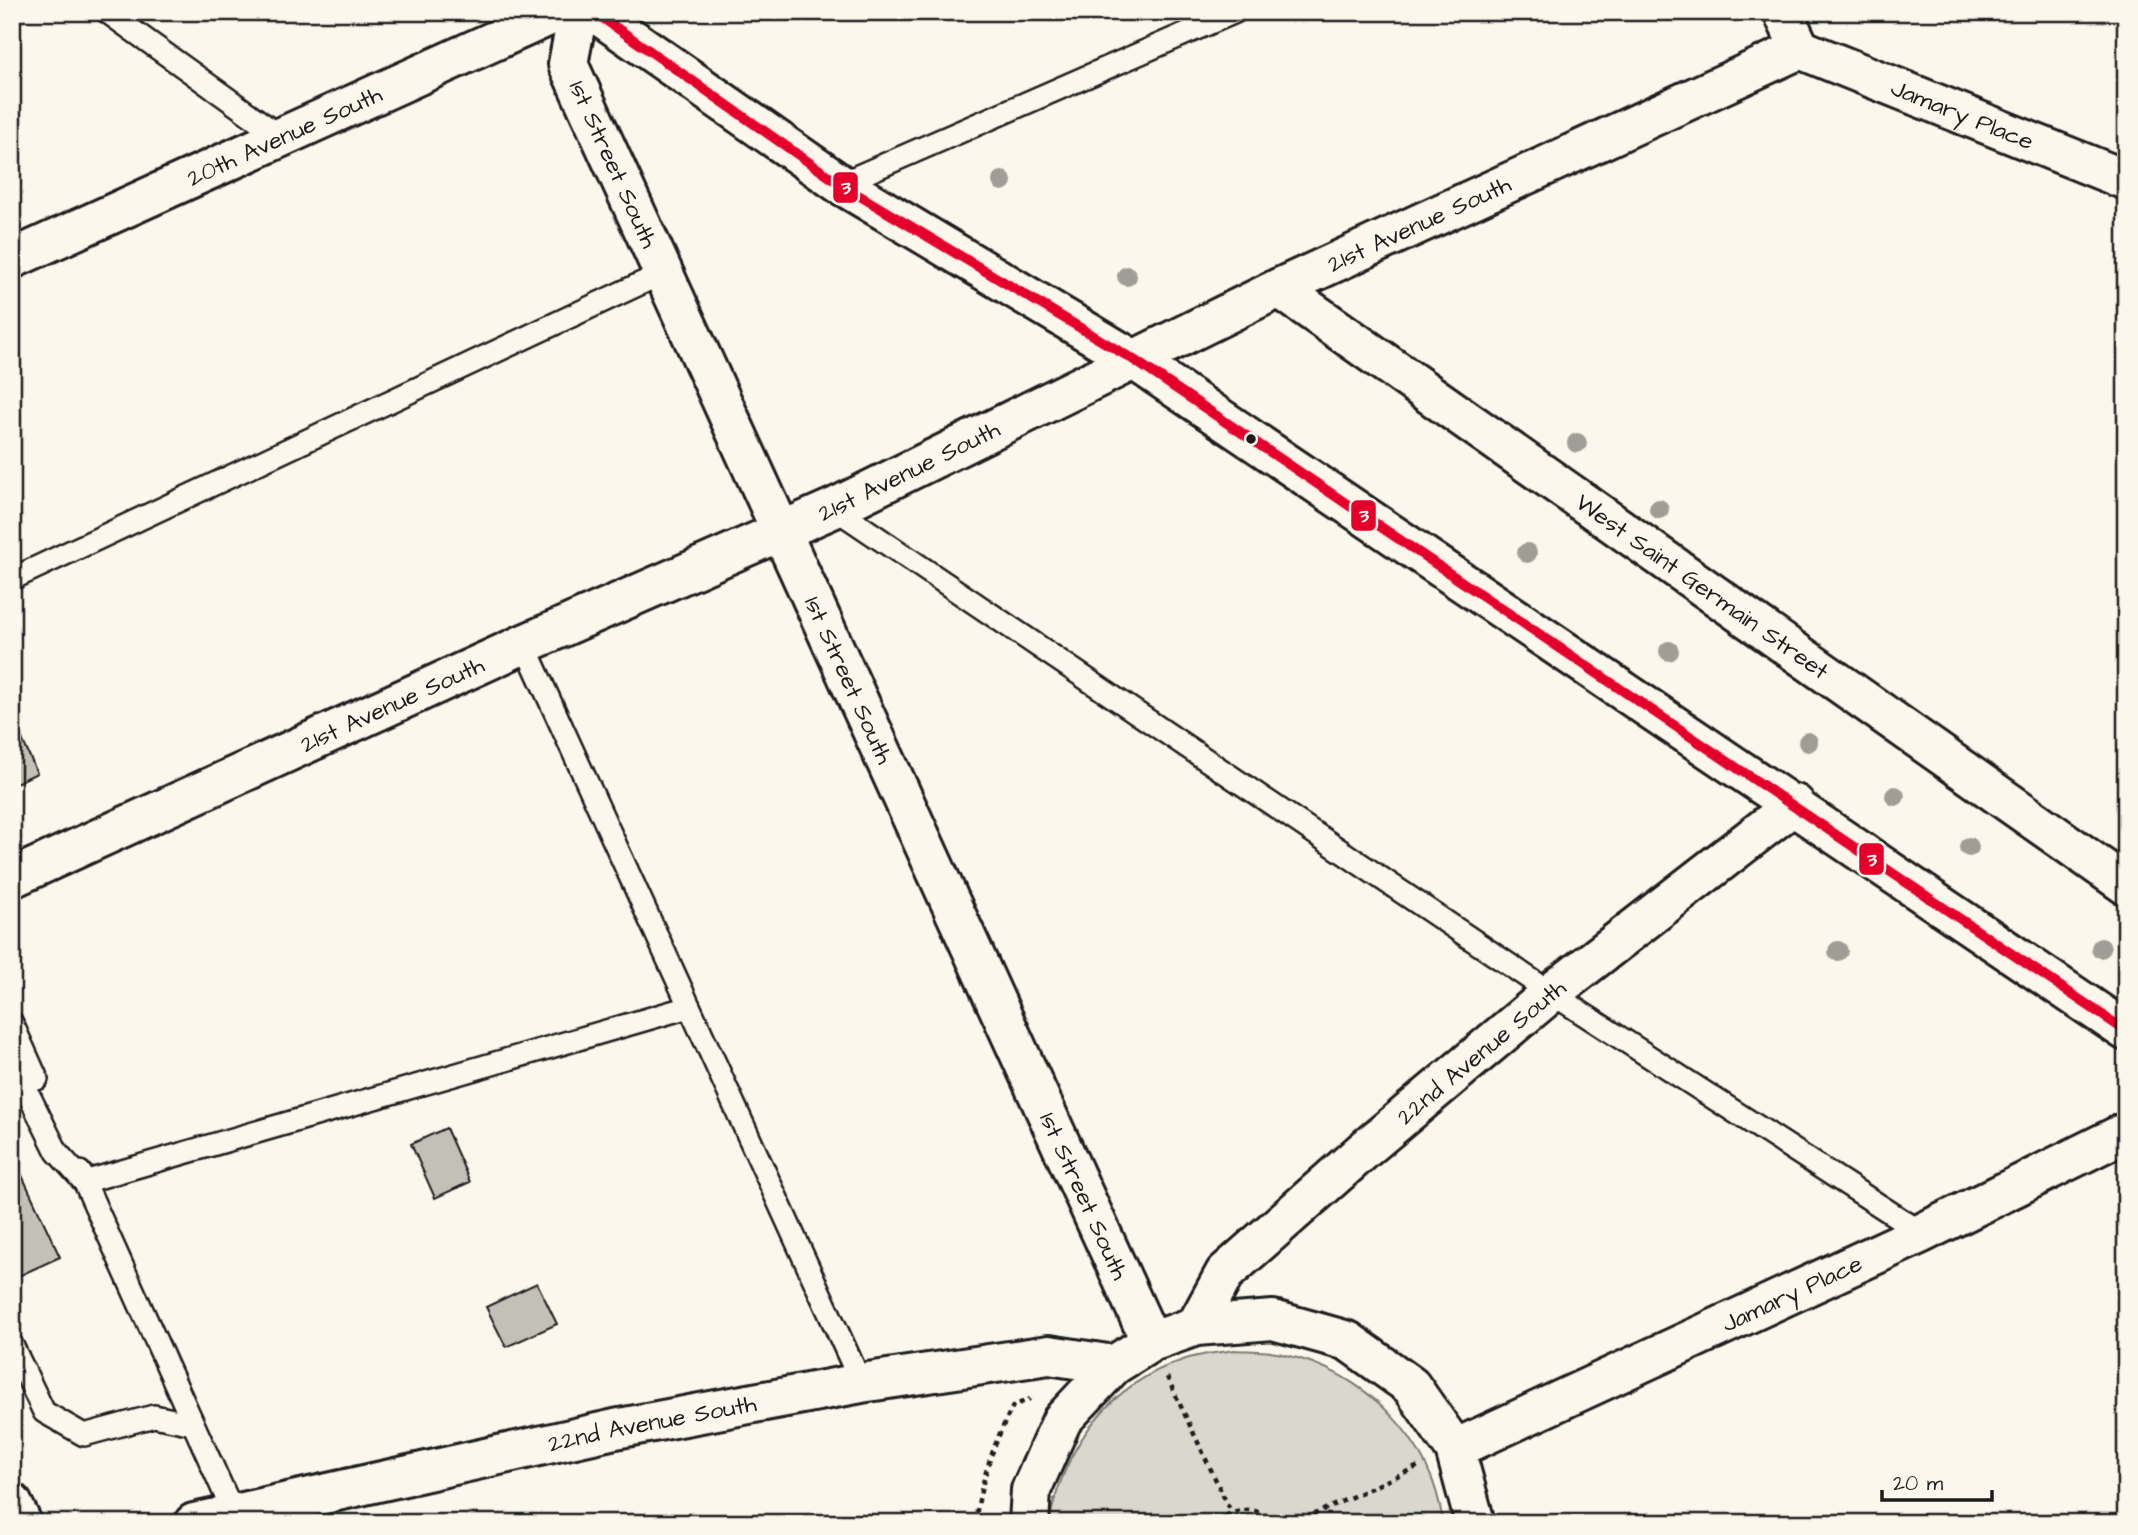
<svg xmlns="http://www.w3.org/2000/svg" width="2138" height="1535" viewBox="0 0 2138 1535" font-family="'Architects Daughter',sans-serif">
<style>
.green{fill:#dad7ce;stroke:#7b7a75;stroke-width:2}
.building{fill:#c3c0b8;stroke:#1c1c1c;stroke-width:2}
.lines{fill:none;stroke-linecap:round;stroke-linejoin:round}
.service-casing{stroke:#1c1c1c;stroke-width:26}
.minor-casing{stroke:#1c1c1c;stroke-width:44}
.tertiary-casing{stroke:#1c1c1c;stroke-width:44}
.trunk-casing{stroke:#1c1c1c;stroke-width:44}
.path{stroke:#1c1c1c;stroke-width:4.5;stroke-dasharray:5 5;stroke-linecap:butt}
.service{stroke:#fbf7ec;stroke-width:21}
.minor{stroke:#fbf7ec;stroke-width:38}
.tertiary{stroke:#fbf7ec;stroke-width:38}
.trunk{stroke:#fbf7ec;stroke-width:38}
.bus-1-casing{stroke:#fbf7ec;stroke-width:16}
.bus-1{stroke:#e4002b;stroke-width:10}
.tree{fill:#a09d97}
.bus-dot{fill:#1c1c1c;stroke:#fbf7ec;stroke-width:2.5}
.labels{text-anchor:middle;stroke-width:5;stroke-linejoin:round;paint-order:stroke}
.street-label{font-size:24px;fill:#1c1c1c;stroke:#fbf7ec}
.line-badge{stroke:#fbf7ec;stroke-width:2.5}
.badge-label{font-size:19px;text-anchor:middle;font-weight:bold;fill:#fff}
</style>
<rect width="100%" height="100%" fill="#fbf7ec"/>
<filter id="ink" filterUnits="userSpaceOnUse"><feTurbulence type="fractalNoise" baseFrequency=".0143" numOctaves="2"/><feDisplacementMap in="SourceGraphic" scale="14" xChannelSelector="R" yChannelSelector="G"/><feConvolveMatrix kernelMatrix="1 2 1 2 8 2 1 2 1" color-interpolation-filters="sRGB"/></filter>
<g filter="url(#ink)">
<path class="green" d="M 1234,1350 C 1250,1351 1267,1350 1282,1354 C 1365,1372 1432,1438 1443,1523 L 1049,1523 C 1065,1445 1108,1384 1186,1359 C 1201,1354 1218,1353 1234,1350 Z"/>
<g class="building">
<polygon points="18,730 37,773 12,785 12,733"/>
<polygon points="446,1128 470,1182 435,1198 411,1144"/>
<polygon points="12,1154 60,1257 12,1279"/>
<polygon points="537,1283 557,1324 506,1347 486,1307"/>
</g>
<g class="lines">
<g class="service-casing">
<g id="service">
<polyline points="107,12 281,137"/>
<polyline points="840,184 1235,12"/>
<polyline points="834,508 1551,993 1922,1233"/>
<polyline points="12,579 663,273"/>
<polyline points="524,644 861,1383"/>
<polyline points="12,1023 37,1079"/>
<polyline points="12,1061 57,1152 84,1182 689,1007"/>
<polyline points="80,1172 233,1512 234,1523"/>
<polyline points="12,1345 44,1412 84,1435 154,1416 193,1424"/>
</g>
</g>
<g class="minor-casing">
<g id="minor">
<path id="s1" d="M 578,12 L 568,64 L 1151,1342"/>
<polyline points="1783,12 1800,49"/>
<path id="s2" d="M 1800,49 L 2126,180"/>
<path id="s3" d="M 12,259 L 558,12"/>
<path id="s4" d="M 1279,288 L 2126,885"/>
<path id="s5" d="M 12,878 L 524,644 L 834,508 L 1279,288 L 1800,49"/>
<path id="s6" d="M 1196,1326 L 1225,1273 L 1364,1150 L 1551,993 L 1795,804"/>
<path id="s7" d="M 1455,1449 L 1922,1233 L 2126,1132"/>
<path id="s8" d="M 194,1523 L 615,1429 L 861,1383 L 1049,1355 L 1114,1365"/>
<polyline points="1029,1523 1031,1490 1062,1420 1114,1365 1151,1342 1196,1326 1273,1320 1348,1341 1411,1386 1455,1449 1475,1523"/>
</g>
</g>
<g class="tertiary-casing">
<polyline id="tertiary" points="594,12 840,184 1134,360 2126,1031"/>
</g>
<g class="trunk-casing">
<polyline id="trunk" points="12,1503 22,1523"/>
</g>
<g class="path">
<polyline points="1167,1377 1231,1512"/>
<path d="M 975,1523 C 981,1481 993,1444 1013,1406 L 1030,1399"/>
<path d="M 1218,1523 C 1234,1505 1259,1506 1275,1523"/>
<polyline points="1295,1523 1421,1465"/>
</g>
<use href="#service" class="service"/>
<use href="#minor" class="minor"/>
<use href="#tertiary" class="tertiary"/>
<use href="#trunk" class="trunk"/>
<g class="bus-1-casing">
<polyline id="bus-1" points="594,12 840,184 1134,360 2126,1031"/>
</g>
<use href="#bus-1" class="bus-1"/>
</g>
<g class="tree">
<circle cx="1002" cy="181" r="10"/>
<circle cx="1127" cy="276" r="10"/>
<circle cx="1577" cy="443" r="10"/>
<circle cx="1659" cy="509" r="10"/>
<circle cx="1527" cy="553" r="10"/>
<circle cx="1669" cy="651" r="10"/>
<circle cx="1808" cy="742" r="10"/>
<circle cx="1895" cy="796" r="10"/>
<circle cx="1969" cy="847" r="10"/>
<circle cx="2101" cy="948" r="10"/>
<circle cx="1838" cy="951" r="10"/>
</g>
</g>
<circle class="bus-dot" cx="1251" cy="439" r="6"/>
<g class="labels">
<g class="street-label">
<text dy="8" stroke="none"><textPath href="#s2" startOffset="175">Jamary Place</textPath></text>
<text dy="8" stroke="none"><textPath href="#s3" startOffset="299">20th Avenue South</textPath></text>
<text dy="8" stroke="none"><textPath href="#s1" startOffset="163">1st Street South</textPath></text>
<text dy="8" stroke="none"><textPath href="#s5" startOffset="1552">21st Avenue South</textPath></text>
<text dy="8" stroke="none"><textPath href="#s5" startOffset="985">21st Avenue South</textPath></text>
<text dy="8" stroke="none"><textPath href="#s4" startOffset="518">West Saint Germain Street</textPath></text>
<text dy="8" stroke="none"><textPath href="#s1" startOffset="730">1st Street South</textPath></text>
<text dy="8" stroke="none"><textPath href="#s5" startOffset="418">21st Avenue South</textPath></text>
<text dy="8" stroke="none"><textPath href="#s6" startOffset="399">22nd Avenue South</textPath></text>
<text dy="8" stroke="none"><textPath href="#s1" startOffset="1297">1st Street South</textPath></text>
<text dy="8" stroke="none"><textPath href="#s7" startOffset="371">Jamary Place</textPath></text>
<text dy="8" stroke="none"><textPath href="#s8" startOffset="469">22nd Avenue South</textPath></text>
</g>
</g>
<g class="line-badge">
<rect x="832" y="171" width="27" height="33" rx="7" fill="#e4002b"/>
<rect x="1350" y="499" width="27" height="33" rx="7" fill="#e4002b"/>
<rect x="1858" y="842" width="27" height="34" rx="7" fill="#e4002b"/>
</g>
<g class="badge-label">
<text x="846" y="194">3</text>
<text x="1364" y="522">3</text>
<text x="1872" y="866">3</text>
</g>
<rect width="2138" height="1535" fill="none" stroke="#fbf7ec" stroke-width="42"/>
<rect x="21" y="21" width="2096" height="1493" fill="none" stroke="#1c1c1c" stroke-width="2.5" filter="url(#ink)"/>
<path d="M1882 1490v10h110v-10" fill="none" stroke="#1c1c1c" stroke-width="3.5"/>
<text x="1893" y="1490" font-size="21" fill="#1c1c1c" stroke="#fbf7ec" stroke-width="5" paint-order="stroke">20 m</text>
</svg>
